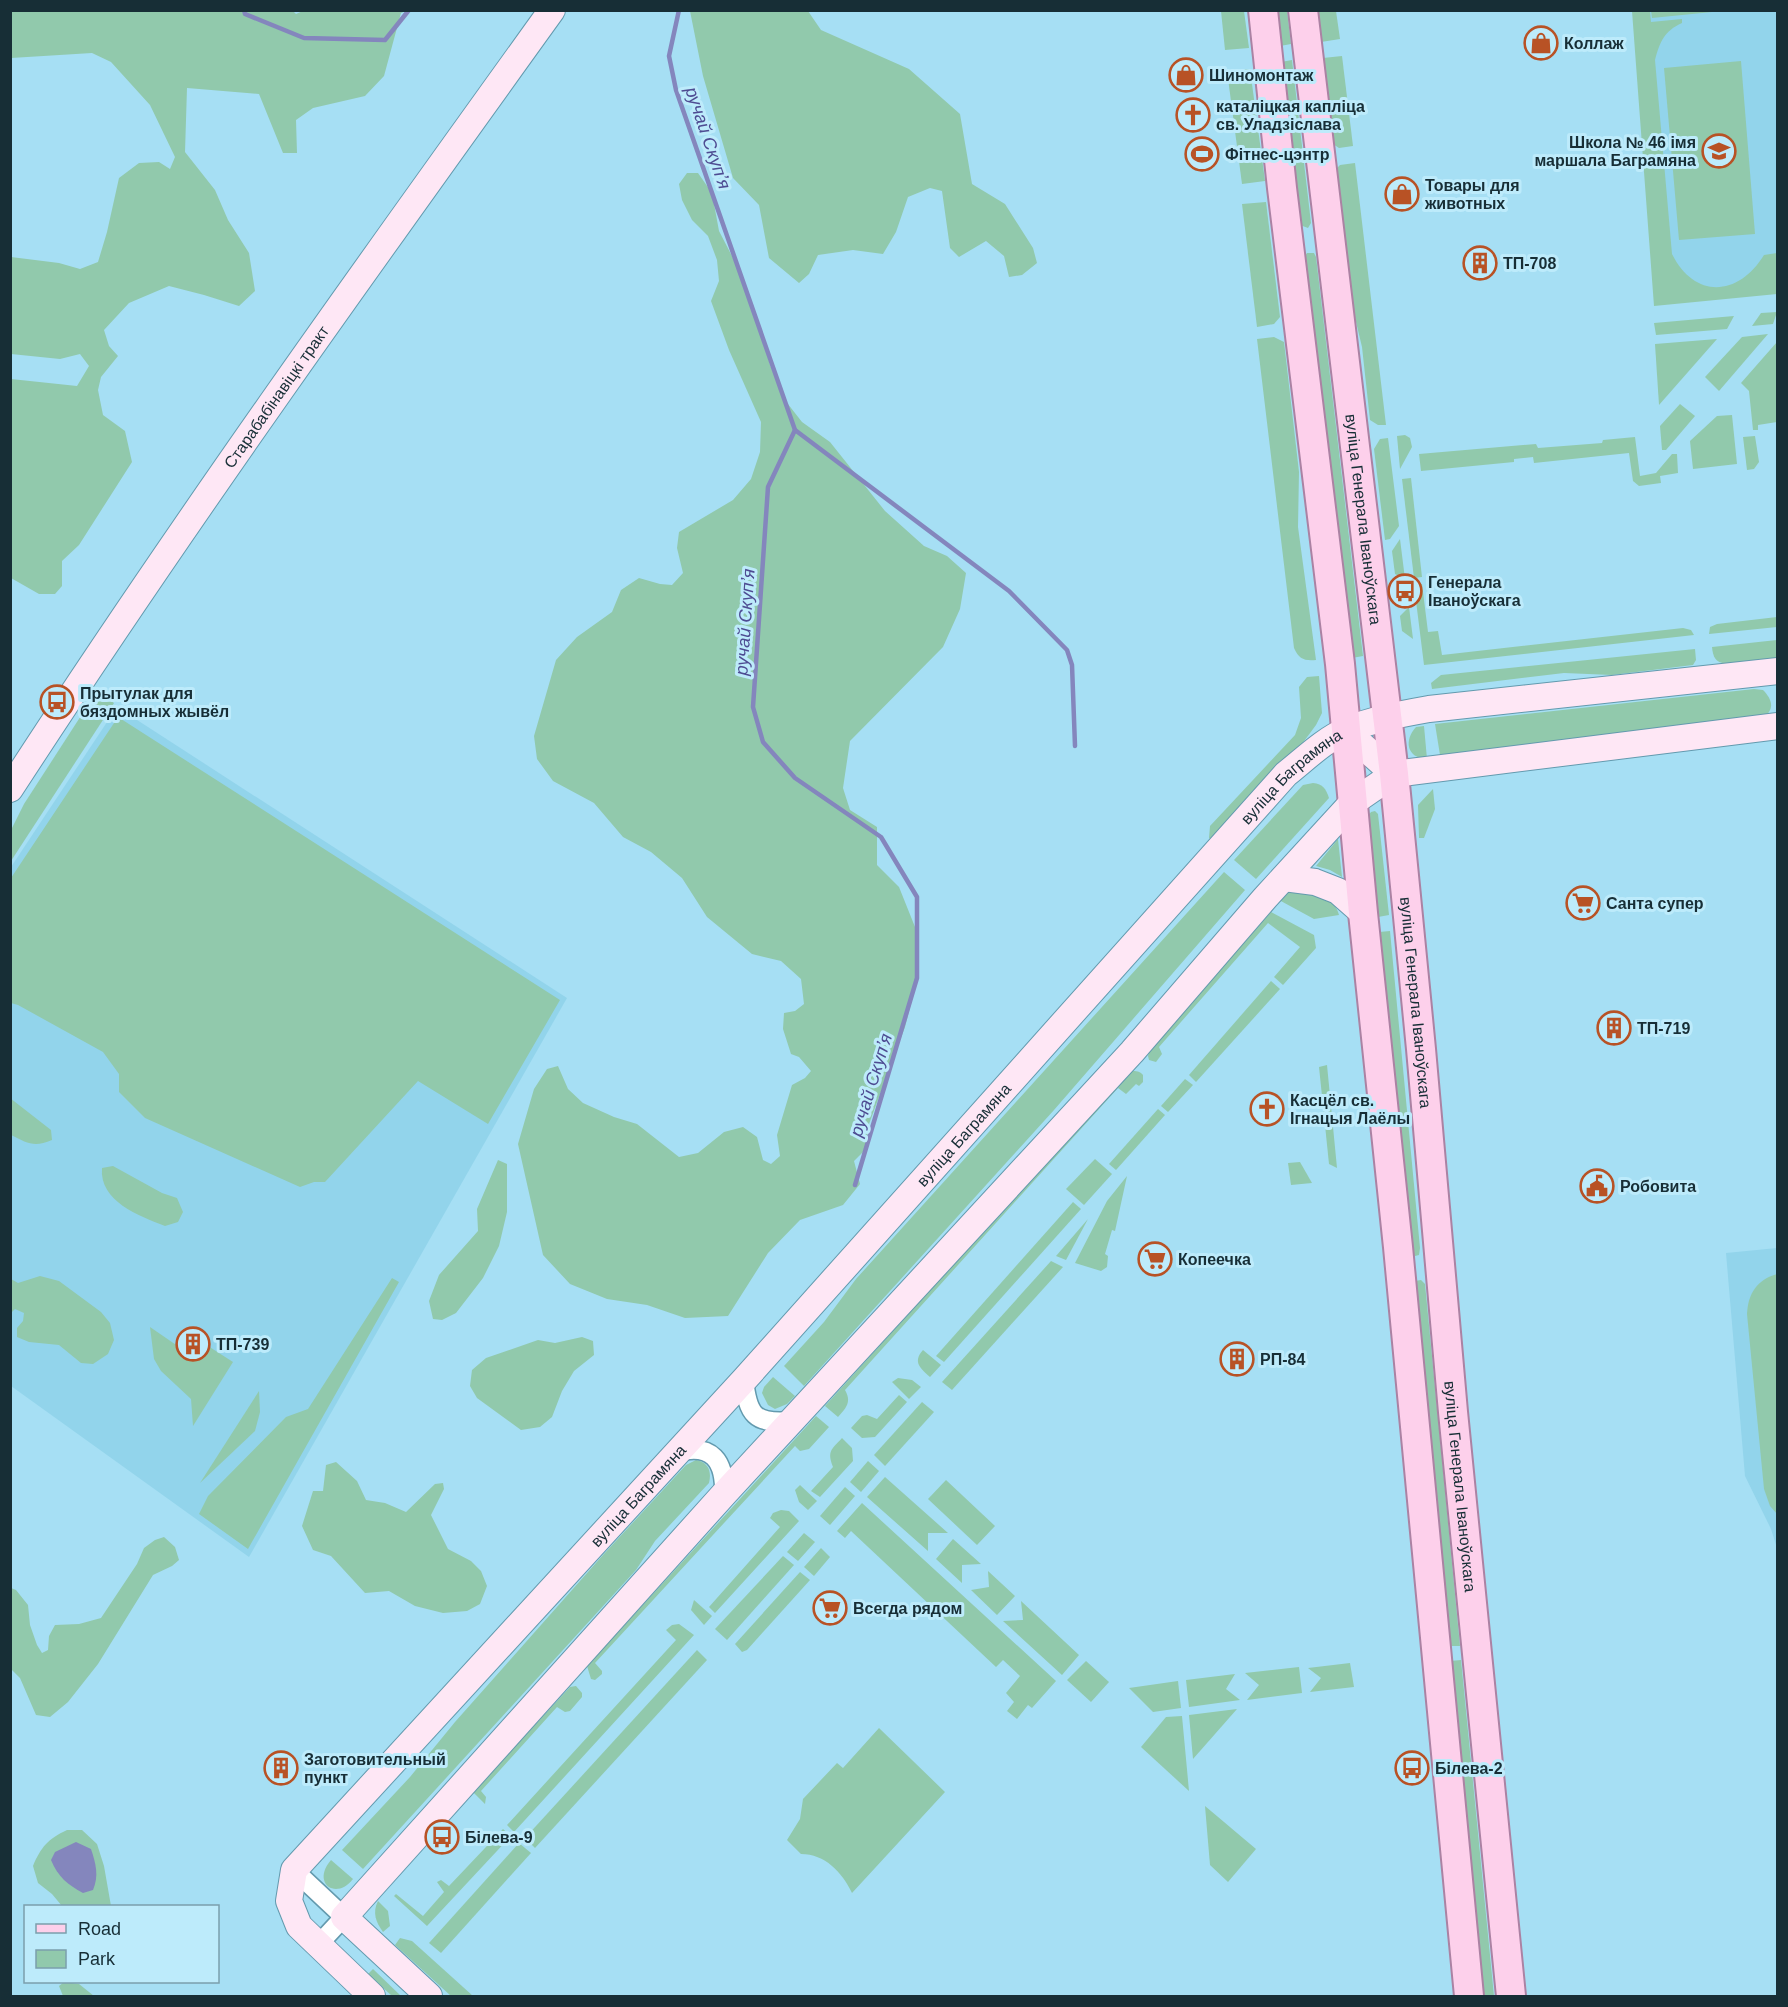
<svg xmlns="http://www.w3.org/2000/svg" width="1788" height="2007" viewBox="0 0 1788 2007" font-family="Arial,sans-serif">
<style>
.built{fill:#92d4eb}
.green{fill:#91c9ac}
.water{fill:#8486bd}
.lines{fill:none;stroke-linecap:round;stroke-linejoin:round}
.stream{stroke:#8486bd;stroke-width:4.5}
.street-casing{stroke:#639aae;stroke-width:21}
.secondary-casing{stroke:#639aae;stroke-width:28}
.primary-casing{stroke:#ab82a3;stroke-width:32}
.street{stroke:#fff;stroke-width:18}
.secondary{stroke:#fee7f5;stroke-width:26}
.primary{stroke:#fdd0eb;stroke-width:28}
.labels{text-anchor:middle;stroke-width:6;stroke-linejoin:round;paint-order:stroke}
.poi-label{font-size:16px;font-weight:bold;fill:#172e36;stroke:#bdebfb;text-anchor:start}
.street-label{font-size:16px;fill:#172e36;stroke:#bdebfb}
.water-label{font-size:18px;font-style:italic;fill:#4e4c92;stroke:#bdebfb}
</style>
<rect width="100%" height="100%" fill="#a6dff4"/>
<g class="built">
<polygon points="1648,11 1777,11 1777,292 1673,302"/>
<polygon points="117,707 567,998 249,1557 11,1386 11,867"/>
<polygon points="1777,1248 1777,1548 1771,1529 1745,1476 1726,1253"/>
</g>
<g class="green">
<polygon points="1732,10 1652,18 1651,11 1651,10"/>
<polygon points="293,11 296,14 305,10 406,11 401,13 384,76 365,96 313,108 296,120 297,153 283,153 259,94 187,88 185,152 215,190 228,220 249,253 255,291 239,306 204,295 169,286 129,303 104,330 109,346 118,356 101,377 98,390 103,415 125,431 132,462 79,545 62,561 62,586 55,594 39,594 11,578 11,379 77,386 89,366 80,354 60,359 11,354 11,257 59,263 80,269 98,262 107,232 119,178 139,163 159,162 170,169 175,157 150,105 111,62 92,53 11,58 11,11"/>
<polygon points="690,11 808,11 821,30 909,69 960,114 972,184 1005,204 1033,248 1037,263 1022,275 1009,277 1004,256 986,241 959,257 950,248 942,191 930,188 908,197 896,232 883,254 853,250 818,255 809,274 799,283 769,258 759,205 733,178 703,76"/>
<polygon points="1221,11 1244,11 1249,48 1225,50"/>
<polygon points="1276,11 1287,11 1291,44 1280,46"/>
<polygon points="1317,11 1336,11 1340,39 1321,42"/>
<path d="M 1632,11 L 1650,11 L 1651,22 L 1682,19 L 1682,23 C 1664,31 1660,42 1655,60 L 1672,254 C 1695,300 1739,296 1764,255 L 1777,253 L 1777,294 L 1654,306 Z"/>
<polygon points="1342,56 1353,146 1339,148 1333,144 1323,58"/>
<polygon points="1292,60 1311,223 1308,228 1300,225 1281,62"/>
<polygon points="1741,61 1755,234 1679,240 1664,68"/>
<polygon points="1250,69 1265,181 1242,184 1227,71"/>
<polygon points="1355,163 1386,425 1378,425 1370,420 1362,347 1352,305 1334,171 1340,165"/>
<polygon points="687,173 698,173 712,193 719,231 733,258 747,293 760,327 770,365 784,399 802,422 830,442 885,511 924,546 947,556 966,573 960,609 943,647 850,741 843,788 850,810 877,827 877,865 899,887 919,937 917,981 905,1027 869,1124 865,1150 854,1161 860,1184 843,1205 800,1220 768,1253 728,1316 685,1318 647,1305 607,1299 570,1284 543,1255 518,1144 534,1089 547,1069 558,1066 568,1089 583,1103 614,1117 637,1124 679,1157 698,1153 724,1132 743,1127 757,1137 763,1160 771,1164 780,1156 777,1135 792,1085 805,1078 811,1071 799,1057 791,1054 783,1029 784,1013 795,1011 804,1004 801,979 781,961 752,954 707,917 682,878 651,852 623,837 594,803 553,781 537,759 534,736 556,660 577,637 612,612 621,590 639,578 660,584 672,585 683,573 677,548 679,532 733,500 751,479 760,452 761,422 729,350 711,301 719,281 717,260 708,236 692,220 682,200 679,184"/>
<polygon points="1266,202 1280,317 1274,324 1257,327 1242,204"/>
<polygon points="1307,253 1314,253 1316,257 1363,656 1352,658 1304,258"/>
<polygon points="1777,312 1773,324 1752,326 1761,313"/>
<polygon points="1734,316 1727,329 1656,335 1654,323"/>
<polygon points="1768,334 1719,391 1705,377 1742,337"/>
<path d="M 1274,337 L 1284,342 L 1299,472 L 1298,527 L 1316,660 C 1304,661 1299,659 1294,648 L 1257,339 Z"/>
<polygon points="1717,339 1659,405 1655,344"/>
<polygon points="1777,342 1777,422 1758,425 1758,430 1753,430 1749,391 1741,383"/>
<polygon points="1680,404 1695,416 1666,450 1662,450 1660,426"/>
<polygon points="1732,415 1737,464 1693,469 1690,441 1717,416"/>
<polygon points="1405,435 1410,438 1412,447 1400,469 1397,436"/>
<polygon points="1755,436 1759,462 1754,469 1747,470 1743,437"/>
<polygon points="1635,437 1640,476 1656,473 1672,454 1677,454 1678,473 1660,476 1661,483 1639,486 1633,481 1629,453 1534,463 1533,457 1514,459 1514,462 1421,471 1419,454 1536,444 1538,448 1602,443 1603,440"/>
<polygon points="1388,438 1399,526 1390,539 1385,540 1374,449 1380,439"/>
<polygon points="1411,478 1422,577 1414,578 1402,479"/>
<polygon points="1400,539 1405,579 1395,574 1392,551"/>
<polygon points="1422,584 1428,632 1438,631 1442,655 1683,628 1691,630 1694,635 1424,665 1414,585"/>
<polygon points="1409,607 1413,639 1402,631 1400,616"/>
<polygon points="1777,617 1777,627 1709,634 1710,627 1717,624"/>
<path d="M 1777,640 L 1777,658 L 1726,664 C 1715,662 1713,657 1712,647 Z"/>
<polygon points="1695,649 1696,660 1693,665 1612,675 1564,673 1432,689 1431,683 1441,675"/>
<polygon points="1319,676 1322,713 1316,725 1299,748 1213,841 1209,838 1210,826 1295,735 1301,718 1299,687 1307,677"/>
<path d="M 1754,689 L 1763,690 C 1772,699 1775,709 1764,717 L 1440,755 L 1435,724 Z"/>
<polygon points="97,691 114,703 11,861 11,830 24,804"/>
<polygon points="118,717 560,1000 488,1124 418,1081 325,1182 314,1182 300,1187 145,1118 119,1092 119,1074 103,1052 18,1005 11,1003 11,878"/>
<path d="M 1424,726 L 1427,759 C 1406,758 1404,740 1416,727 Z"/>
<path d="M 1313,783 C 1323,784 1326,789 1329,798 L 1256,879 L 1234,860 L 1303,785 Z"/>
<polygon points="1433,789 1435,809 1424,838 1419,838 1418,805"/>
<polygon points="1375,811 1378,814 1389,915 1378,917 1368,816 1371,812"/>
<polygon points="1338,839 1342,877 1330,870 1316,866"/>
<polygon points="1224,872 1245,890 1054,1110 804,1386 784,1366 824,1322 856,1279"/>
<path d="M 1301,889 C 1316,895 1335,897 1339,915 L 1314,919 L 1279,900 L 1291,891 Z"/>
<polygon points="1271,912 1314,935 1316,948 1283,985 1274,977 1300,947 1268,923 1159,1047 1162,1054 1156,1062 1149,1060 1148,1056 1150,1049"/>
<polygon points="1390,931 1420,1248 1419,1255 1415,1256 1410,1254 1379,932"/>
<polygon points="1271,981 1280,989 1196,1082 1189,1075"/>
<polygon points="1327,1065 1337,1168 1329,1164 1319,1067"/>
<path d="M 1131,1071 C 1136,1071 1140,1071 1143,1075 L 1143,1082 L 1139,1086 L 1136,1084 L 1126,1094 L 1118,1088 L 845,1390 C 852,1402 846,1408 838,1417 L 825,1406 L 1116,1085 Z"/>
<polygon points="1185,1079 1193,1085 1168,1112 1161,1106"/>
<path d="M 10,1098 L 51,1130 L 52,1140 C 34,1148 27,1143 11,1135 Z"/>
<polygon points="1158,1109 1165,1115 1116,1170 1109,1164"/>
<polygon points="1095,1159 1112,1174 1084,1205 1066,1189"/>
<polygon points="498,1160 507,1164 507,1212 499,1246 483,1278 456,1313 442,1320 433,1319 429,1301 439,1275 478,1231 477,1209"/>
<polygon points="1300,1162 1312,1183 1291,1185 1288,1163"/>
<path d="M 113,1166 L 162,1193 L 177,1198 L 183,1212 L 178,1222 L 165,1226 C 139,1216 99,1201 102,1168 Z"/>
<polygon points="1127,1176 1115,1231 1112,1230 1105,1254 1108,1256 1107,1267 1101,1271 1075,1263 1107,1201"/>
<polygon points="1073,1202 1081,1209 944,1362 936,1356"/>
<polygon points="1088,1219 1066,1260 1056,1256"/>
<polygon points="1051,1261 1063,1267 952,1390 942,1382"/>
<path d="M 1777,1274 L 1777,1514 L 1770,1506 L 1764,1489 L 1747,1314 C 1748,1293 1757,1280 1777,1274 Z"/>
<polygon points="40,1276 59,1281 101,1312 110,1323 114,1340 108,1354 93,1364 81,1363 59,1345 29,1342 17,1337 17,1328 23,1321 24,1313 15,1309 11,1313 11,1279 18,1283"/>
<polygon points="392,1278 399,1282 248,1549 199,1514 208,1496 286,1417 308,1409"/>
<polygon points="1421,1280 1425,1284 1460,1646 1449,1646 1415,1281"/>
<polygon points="150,1327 198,1360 208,1346 233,1362 193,1426 191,1399 161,1371 154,1359"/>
<polygon points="582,1337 593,1341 594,1355 574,1371 562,1391 552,1417 540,1427 521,1430 477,1398 470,1386 472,1370 486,1358 538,1340 555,1343"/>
<path d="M 923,1350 L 941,1365 L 930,1377 C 921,1369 912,1362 923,1350 Z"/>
<polygon points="773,1377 795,1396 787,1404 775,1409 768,1405 762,1393 764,1387"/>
<polygon points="898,1378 912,1380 921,1387 909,1399 892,1382"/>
<polygon points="259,1391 260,1412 255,1431 200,1483"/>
<polygon points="899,1395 907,1402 875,1437 862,1438 851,1428 862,1416 867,1415 877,1419"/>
<polygon points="922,1402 934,1412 885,1466 874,1455"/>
<polygon points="816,1416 829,1427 809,1449 800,1451 795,1446 595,1663 602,1671 602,1674 595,1680 591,1679 587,1666"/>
<path d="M 842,1438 L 852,1448 L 853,1461 L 820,1497 L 811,1491 L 833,1467 C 827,1451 831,1450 842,1438 Z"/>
<path d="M 696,1460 C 708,1462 712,1471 709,1483 L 655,1541 L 636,1570 L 363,1869 L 342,1850 L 410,1777 L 455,1722 L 603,1555 L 686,1465 Z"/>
<polygon points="868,1461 879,1471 861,1492 850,1482"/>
<polygon points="336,1462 357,1481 366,1500 385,1503 406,1512 435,1484 443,1483 444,1489 431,1515 448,1549 471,1561 481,1571 487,1586 480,1604 467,1611 443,1613 415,1606 389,1591 365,1593 331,1556 313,1550 302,1526 313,1491 323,1491 326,1465"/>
<polygon points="885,1477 948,1533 928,1533 928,1551 867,1497"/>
<polygon points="946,1480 995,1526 977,1545 928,1499"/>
<polygon points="800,1485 817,1501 808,1510 799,1502 795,1490"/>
<polygon points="845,1487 855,1496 830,1525 820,1516"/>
<polygon points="862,1503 1056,1681 1032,1708 1028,1705 1017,1719 1007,1711 1014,1702 1006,1693 1020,1676 1003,1660 996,1667 851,1531 845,1538 837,1531"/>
<polygon points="781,1510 789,1511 799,1521 715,1613 709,1607 780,1527 770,1518 773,1513"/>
<polygon points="804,1533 815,1542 798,1561 787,1552"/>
<polygon points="164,1537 175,1547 179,1560 172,1566 153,1575 98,1664 68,1702 50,1717 36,1715 20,1678 11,1669 11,1588 16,1590 28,1605 30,1625 37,1645 42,1653 48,1650 49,1636 55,1625 79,1624 101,1618 137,1564 144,1548 155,1540"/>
<polygon points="953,1539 981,1564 962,1565 962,1583 936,1559"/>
<polygon points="821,1548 830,1557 814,1576 804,1567"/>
<polygon points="783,1556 794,1565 727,1640 715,1629"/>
<polygon points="988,1571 1015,1596 997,1615 971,1590 989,1587"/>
<polygon points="800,1572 810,1580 747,1650 742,1652 735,1644"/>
<polygon points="694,1600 712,1616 704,1625 691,1610"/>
<polygon points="1021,1601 1079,1655 1062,1675 1003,1621 1023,1620"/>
<polygon points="679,1624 694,1635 514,1832 507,1825 676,1640 666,1630 672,1625"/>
<polygon points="697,1650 707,1660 535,1848 525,1838"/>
<polygon points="1461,1660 1494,1996 1483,1996 1450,1661"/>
<polygon points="1086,1661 1109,1682 1091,1702 1067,1680"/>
<polygon points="1350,1663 1354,1687 1310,1692 1321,1678 1308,1668"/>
<polygon points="1299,1667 1302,1693 1247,1700 1259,1685 1245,1673"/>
<polygon points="1235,1674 1226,1689 1240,1700 1189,1707 1186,1680"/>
<polygon points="1178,1681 1181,1708 1153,1712 1129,1688"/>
<polygon points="576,1686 582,1693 582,1697 570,1711 565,1712 557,1707 481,1791 486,1797 485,1804 473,1792 570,1687"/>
<polygon points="1237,1709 1193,1759 1189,1715"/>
<polygon points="1182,1716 1189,1791 1141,1747 1166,1717"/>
<path d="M 879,1728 L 945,1792 L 852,1893 C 842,1872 825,1854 801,1854 L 787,1840 L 800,1819 L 803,1799 L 837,1763 L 843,1768 Z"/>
<polygon points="1205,1806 1256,1849 1228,1882 1210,1865"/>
<polygon points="503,1829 511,1836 427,1926 394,1896 396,1894 423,1916 444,1892 437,1882 441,1880 449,1886"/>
<path d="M 67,1830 L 82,1830 L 97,1844 L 104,1866 L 111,1906 L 62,1906 L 52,1894 L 38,1883 L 33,1866 C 41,1847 48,1839 67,1830 Z"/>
<polygon points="519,1843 531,1853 441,1953 429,1943"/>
<path d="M 331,1860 L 353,1879 C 336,1901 311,1883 331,1860 Z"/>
<path d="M 378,1901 L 388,1911 L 390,1926 L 383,1932 C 376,1922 372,1913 378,1901 Z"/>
<polygon points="400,1938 412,1941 473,1996 451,1996 395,1945"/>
<polygon points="373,1969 401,1996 392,1996 368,1974"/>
<polygon points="64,1982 79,1984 94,1996 63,1996 59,1986"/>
</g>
<path class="water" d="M 76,1842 L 91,1849 C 96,1864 99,1876 93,1890 L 83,1893 C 68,1885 58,1877 51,1860 L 55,1852 Z"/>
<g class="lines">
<g class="stream">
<polyline points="244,10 245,14 304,38 385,40 409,10"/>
<polyline points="679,10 669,56 676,90 795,430 768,487 753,707 763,742 795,778 881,837 917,897 917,978 855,1185"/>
<polyline points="795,430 1009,591 1067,650 1072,665 1075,746"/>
</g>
<g class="street-casing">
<g id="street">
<path d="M 744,1380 C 748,1415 754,1424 791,1421"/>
<path d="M 678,1452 C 712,1443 725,1461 724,1494"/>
<polyline points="294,1870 344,1917 318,1945"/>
</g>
</g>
<g class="secondary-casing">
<g id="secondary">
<polyline points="1346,731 1394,774"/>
<path id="s1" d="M 10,789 C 182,524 367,267 552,10"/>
<polyline points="1284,878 1315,882 1338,891 1363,913"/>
<path id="s2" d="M 372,1996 L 299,1926 L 289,1901 L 294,1870 L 744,1380 L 1286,774 C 1305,759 1324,740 1347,730 C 1374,719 1401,714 1429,709 L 1778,671"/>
<polyline points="429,1996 344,1917 724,1494 1132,1052 1265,898 1352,803 1394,774 1778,726"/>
</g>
</g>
<g class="primary-casing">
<g id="primary">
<polyline points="1263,10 1282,188 1340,664 1363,913 1398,1247 1469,1996"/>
<path id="s3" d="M 1303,10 L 1394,774 L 1421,1049 L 1453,1412 L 1511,1996"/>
</g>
</g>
<use href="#street" class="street"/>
<use href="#secondary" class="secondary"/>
<use href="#primary" class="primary"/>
</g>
<defs>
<g id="shop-ring" transform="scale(1.725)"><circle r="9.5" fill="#bdebfb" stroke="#b85225" stroke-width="1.5"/><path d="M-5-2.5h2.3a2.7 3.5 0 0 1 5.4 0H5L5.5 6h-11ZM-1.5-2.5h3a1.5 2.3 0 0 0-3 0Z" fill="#b85225"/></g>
<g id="church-ring" transform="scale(1.725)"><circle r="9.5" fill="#bdebfb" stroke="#b85225" stroke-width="1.5"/><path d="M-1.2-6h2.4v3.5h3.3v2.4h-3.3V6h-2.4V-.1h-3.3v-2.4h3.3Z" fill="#b85225"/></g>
<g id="school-ring" transform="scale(1.725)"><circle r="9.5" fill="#bdebfb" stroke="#b85225" stroke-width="1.5"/><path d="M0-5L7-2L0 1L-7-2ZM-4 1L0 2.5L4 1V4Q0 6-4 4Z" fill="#b85225"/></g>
<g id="stadium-ring" transform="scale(1.725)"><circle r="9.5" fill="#bdebfb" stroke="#b85225" stroke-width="1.5"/><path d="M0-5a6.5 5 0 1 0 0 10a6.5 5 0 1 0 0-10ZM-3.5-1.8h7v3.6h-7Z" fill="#b85225"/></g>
<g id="building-ring" transform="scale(1.725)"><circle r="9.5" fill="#bdebfb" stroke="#b85225" stroke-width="1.5"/><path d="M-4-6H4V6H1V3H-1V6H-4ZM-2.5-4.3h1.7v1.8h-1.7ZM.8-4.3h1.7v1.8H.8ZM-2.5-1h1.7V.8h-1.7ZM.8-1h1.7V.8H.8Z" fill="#b85225"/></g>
<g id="bus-ring" transform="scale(1.725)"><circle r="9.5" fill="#bdebfb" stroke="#b85225" stroke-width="1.5"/><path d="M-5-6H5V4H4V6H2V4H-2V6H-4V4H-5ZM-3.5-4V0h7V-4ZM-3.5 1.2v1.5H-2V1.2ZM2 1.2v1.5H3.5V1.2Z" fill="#b85225"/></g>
<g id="supermarket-ring" transform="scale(1.725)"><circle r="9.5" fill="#bdebfb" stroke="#b85225" stroke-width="1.5"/><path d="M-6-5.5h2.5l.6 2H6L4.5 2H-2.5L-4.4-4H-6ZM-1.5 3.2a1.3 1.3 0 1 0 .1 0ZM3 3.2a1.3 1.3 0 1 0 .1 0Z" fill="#b85225"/></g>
<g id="civic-ring" transform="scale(1.725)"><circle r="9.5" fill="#bdebfb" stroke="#b85225" stroke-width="1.5"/><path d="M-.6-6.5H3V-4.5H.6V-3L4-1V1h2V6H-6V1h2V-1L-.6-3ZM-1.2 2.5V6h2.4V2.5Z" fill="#b85225"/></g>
</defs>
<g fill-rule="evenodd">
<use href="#shop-ring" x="1541" y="43"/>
<use href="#shop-ring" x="1186" y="75"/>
<use href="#church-ring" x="1193" y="115"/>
<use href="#school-ring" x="1719" y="151"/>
<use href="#stadium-ring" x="1202" y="154"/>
<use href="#shop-ring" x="1402" y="194"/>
<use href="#building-ring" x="1480" y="263"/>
<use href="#bus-ring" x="1405" y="591"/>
<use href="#bus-ring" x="57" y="702"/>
<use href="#supermarket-ring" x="1583" y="903"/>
<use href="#building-ring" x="1614" y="1028"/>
<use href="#church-ring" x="1267" y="1109"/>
<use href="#civic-ring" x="1597" y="1186"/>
<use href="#supermarket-ring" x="1155" y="1259"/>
<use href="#building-ring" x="193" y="1344"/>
<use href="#building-ring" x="1237" y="1359"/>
<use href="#supermarket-ring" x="830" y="1608"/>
<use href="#building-ring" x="281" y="1768"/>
<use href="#bus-ring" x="1412" y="1768"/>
<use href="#bus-ring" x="442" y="1837"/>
</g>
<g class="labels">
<g class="poi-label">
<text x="1564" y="49">Коллаж</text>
<text x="1209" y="81">Шиномонтаж</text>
<text x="1216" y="112">каталіцкая капліца<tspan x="1216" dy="18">св. Уладзіслава</tspan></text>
<text x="1696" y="148" text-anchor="end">Школа № 46 імя<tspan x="1696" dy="18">маршала Баграмяна</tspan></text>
<text x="1225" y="160">Фітнес-цэнтр</text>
<text x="1425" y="191">Товары для<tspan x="1425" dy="18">животных</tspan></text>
<text x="1503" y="269">ТП-708</text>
<text x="1428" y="588">Генерала<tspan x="1428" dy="18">Іваноўскага</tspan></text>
<text x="80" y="699">Прытулак для<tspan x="80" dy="18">бяздомных жывёл</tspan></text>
<text x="1606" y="909">Санта супер</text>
<text x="1637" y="1034">ТП-719</text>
<text x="1290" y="1106">Касцёл св.<tspan x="1290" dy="18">Ігнацыя Лаёлы</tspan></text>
<text x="1620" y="1192">Робовита</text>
<text x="1178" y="1265">Копеечка</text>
<text x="216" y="1350">ТП-739</text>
<text x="1260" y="1365">РП-84</text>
<text x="853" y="1614">Всегда рядом</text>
<text x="304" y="1765">Заготовительный<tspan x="304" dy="18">пункт</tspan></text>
<text x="1435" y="1774">Білева-2</text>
<text x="465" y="1843">Білева-9</text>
</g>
<g class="street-label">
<text dy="6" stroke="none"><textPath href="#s1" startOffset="474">Старабабінавіцкі тракт</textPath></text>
<text dy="6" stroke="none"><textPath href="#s3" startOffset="513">вуліца Генерала Іваноўскага</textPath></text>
<text dy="6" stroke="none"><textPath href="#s2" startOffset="1640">вуліца Баграмяна</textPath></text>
<text dy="6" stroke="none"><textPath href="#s3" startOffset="999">вуліца Генерала Іваноўскага</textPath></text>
<text dy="6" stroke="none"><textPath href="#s2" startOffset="1154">вуліца Баграмяна</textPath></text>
<text dy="6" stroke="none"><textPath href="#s3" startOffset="1485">вуліца Генерала Іваноўскага</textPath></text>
<text dy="6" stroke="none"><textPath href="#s2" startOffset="668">вуліца Баграмяна</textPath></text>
</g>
<g class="water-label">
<text transform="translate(708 138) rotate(71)" y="6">ручай Скупʼя</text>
<text transform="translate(745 622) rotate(-86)" y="6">ручай Скупʼя</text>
<text transform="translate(871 1085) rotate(-73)" y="6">ручай Скупʼя</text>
</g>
</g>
<rect width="1788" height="2007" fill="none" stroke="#172e36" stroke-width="24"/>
<rect x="24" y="1905" width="195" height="78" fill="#bdebfb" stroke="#7b9fac" stroke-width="1.5"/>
<rect x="36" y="1924" width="30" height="9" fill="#fdd0eb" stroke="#7b9fac" stroke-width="1.5"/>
<text x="78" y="1935" font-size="18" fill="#172e36">Road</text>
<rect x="36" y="1950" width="30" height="18" fill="#91c9ac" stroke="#7b9fac" stroke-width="1.5"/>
<text x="78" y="1965" font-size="18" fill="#172e36">Park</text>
</svg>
